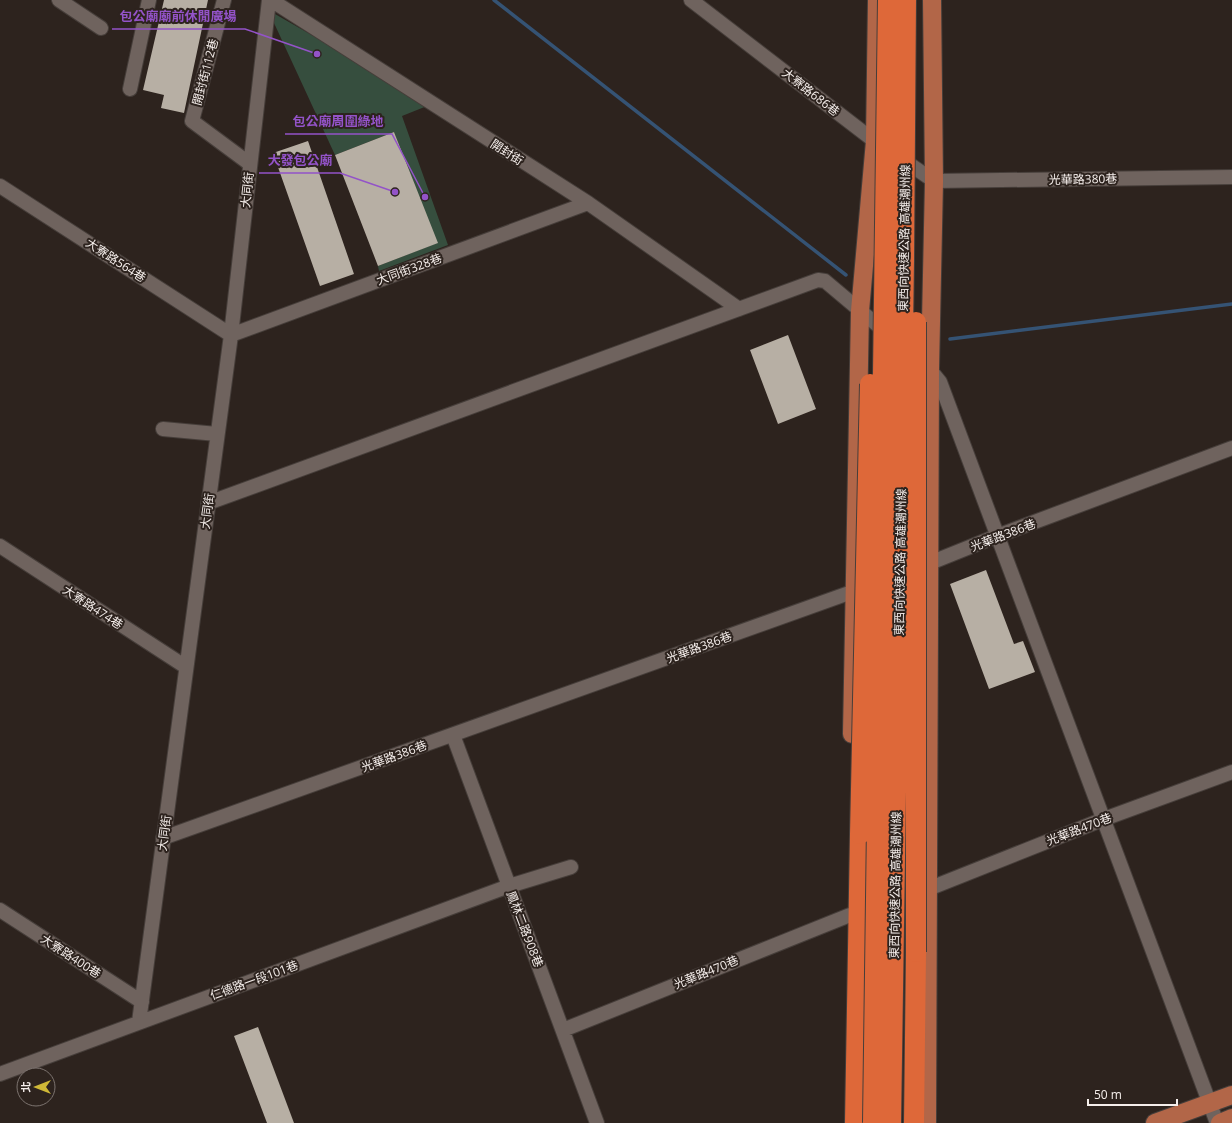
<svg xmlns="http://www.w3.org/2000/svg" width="1232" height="1123" font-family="'Open Sans','Noto Sans TC',sans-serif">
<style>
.green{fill:#364e3e}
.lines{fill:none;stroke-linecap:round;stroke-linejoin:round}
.stream{stroke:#355374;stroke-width:3.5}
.building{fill:#b7afa4}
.minor-casing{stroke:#463e3a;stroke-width:16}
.major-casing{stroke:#463e3a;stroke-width:20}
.highway-casing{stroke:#463e3a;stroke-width:22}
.minor{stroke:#6f635e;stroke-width:14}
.major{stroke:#b26648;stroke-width:18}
.highway{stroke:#de6839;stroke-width:20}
.highway-bridge-casing{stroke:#463e3a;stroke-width:22;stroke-linecap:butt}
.highway-bridge{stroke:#de6839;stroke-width:20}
.labels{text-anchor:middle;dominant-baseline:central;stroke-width:4;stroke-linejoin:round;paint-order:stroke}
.street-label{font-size:12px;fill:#f5eeeb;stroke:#2d231e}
.leader{fill:none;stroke:#9353c8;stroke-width:1.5}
.callout-dot{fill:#9353c8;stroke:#2d231e;stroke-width:1.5}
.callout-label{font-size:13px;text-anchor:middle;font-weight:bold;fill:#9353c8;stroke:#2d231e;stroke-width:4;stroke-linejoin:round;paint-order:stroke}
</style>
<rect width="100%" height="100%" fill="#2d231e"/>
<!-- green -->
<path class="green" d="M268 10 432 104 402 116 448 245 379 271 378 266 437 243 394 132 335 155Z"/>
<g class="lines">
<!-- stream -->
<path class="stream" d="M494 0 846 275
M950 339 1232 304"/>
</g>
<!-- building -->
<path class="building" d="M164 0H208L184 113 161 108 164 95 143 90Z
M394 132 438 243 378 266 335 155Z
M308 141 354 274 320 286 273 153Z
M788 335 816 409 778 424 750 350Z
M986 570 1014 644 1023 641 1035 672 989 689 950 584Z
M258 1027 294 1123H267L234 1036Z"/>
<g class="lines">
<!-- minor casing -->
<g class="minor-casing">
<path id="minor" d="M59 0 101 28
M224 0 192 121 250 164
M271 0 588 203 739 309
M691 0 881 146
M130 89 149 0
M899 157 934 181 1232 177
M0 186 231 335 588 203
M927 366 940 382 1217 1123
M163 429 217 434
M208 503 818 280 825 281 888 334
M0 546 186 667
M920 567 997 536 1232 448
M453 735 597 1123
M163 838 863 588
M928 889 1104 819 1232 772
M0 910 142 1002
M139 1022 231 335 269 0
M563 1030 850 915
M0 1074 509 886 571 867"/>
</g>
<!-- major casing -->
<g class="major-casing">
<path id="major" d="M852 734 860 311 875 141 877 0
M927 1123 930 369 934 181 932 0
M1155 1123 1232 1095
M1220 1123 1232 1118"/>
</g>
<!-- highway casing -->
<g class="highway-casing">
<path id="highway" d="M855 1123 860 834
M914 1123 916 952"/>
</g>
<!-- minor -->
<use href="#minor" class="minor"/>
<!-- major -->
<use href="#major" class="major"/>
<!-- highway -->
<use href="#highway" class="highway"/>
<!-- highway-bridge casing -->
<g class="highway-bridge-casing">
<path id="highway-bridge" d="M860 834 870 384
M916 952V322
M873 1123 888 0
M891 1123 904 261 906 0"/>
</g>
<!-- highway-bridge -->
<use href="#highway-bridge" class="highway-bridge"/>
</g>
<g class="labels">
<!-- street labels -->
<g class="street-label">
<text transform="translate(205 72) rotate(-75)">開封街112巷</text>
<text transform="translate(811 92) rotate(38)">大寮路686巷</text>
<text transform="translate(507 152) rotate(33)">開封街</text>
<text transform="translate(1083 179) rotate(-1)">光華路380巷</text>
<text transform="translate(247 190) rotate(-84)">大同街</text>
<text transform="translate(904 238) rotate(-89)">東西向快速公路 高雄潮州線</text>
<text transform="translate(116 260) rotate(33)">大寮路564巷</text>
<text transform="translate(409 269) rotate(-20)">大同街328巷</text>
<text transform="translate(207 511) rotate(-82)">大同街</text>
<text transform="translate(1003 535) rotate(-21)">光華路386巷</text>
<text transform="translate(900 562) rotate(-89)">東西向快速公路 高雄潮州線</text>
<text transform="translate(93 607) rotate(33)">大寮路474巷</text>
<text transform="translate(699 647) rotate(-20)">光華路386巷</text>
<text transform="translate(394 756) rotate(-20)">光華路386巷</text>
<text transform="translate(1079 829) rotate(-21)">光華路470巷</text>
<text transform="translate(164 833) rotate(-82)">大同街</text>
<text transform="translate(895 885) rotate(-89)">東西向快速公路 高雄潮州線</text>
<text transform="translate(525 929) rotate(69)">鳳林二路908巷</text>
<text transform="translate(71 956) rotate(33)">大寮路400巷</text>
<text transform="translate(706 972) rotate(-22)">光華路470巷</text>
<text transform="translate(254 980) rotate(-20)">仁德路一段101巷</text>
</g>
</g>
<!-- callouts -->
<path class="leader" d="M317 54L245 29H112M425 197L392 134H285M395 192L340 173H259"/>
<g class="callout-dot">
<circle cx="317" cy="54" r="4"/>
<circle cx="425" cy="197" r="4"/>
<circle cx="395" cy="192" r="4"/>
</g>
<g class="callout-label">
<text x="178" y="21">包公廟廟前休閒廣場</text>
<text x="338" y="126">包公廟周圍綠地</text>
<text x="300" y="165">大發包公廟</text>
</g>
<!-- north arrow -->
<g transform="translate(36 1087) rotate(270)"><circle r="19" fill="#2d231e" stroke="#7d7470"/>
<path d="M0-3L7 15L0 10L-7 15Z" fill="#cfb837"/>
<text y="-6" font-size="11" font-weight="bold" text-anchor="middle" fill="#f5eeeb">北</text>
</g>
<!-- scale -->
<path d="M1088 1099v6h89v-6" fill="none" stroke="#f5eeeb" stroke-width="2"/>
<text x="1094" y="1099" font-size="12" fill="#f5eeeb" stroke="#2d231e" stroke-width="3" paint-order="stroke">50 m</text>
</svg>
